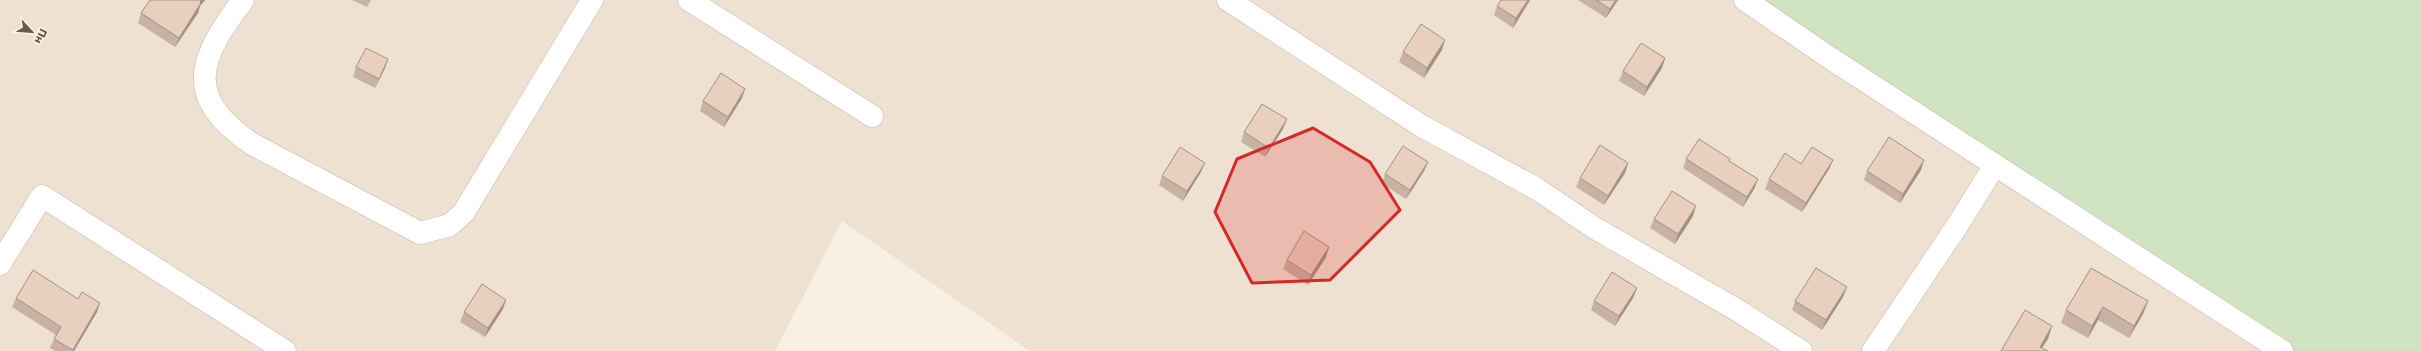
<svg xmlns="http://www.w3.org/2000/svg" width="2421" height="351" font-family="Rubik,sans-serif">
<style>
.residential{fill:#eee1d1}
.green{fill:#d0e3c3}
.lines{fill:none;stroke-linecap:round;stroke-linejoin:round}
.street-casing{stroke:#c7b7ab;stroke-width:23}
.street{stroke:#fff;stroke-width:22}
.wall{fill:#c8b2a3}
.shaded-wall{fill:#a39184}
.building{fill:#e9cfbd;stroke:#a39184}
.marked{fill:#d62828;fill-opacity:0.2;stroke:#d62828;stroke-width:3;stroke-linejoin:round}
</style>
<rect width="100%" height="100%" fill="#f8f0e2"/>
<!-- residential -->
<path class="residential" d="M0 0H1745L2282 351H1030L842 221 775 351H0Z"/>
<!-- green -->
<path class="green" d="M1745 0H2421V351H2282Z"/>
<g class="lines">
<!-- street casing -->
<g class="street-casing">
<path id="street" d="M243 0C199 59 182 96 252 144L420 233 450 225 464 212 592 0
M689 0 872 116
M1228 0 1420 125 1537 189 1593 227 1737 310 1801 351
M1745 0 1830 58 2282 351
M0 264 42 196 285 351
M1873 351 1957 226 1995 165"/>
</g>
<!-- street -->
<use href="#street" class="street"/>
</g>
<!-- wall -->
<path class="wall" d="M150 0H205L200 6 198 13 175 47 138 23 141 13Z
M352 0H371L367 7Z
M1530 0 1513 28 1494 15 1497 6Z
M1578 0H1618L1606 18Z
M1442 50 1424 78 1399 62 1403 52Z
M1665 58 1662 68 1644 96 1619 81 1623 71Z
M356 67 385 68 375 88 353 77Z
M742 98 724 127 700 111 703 101Z
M1283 129 1265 157 1241 142 1244 132Z
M1686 159 1729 161 1758 179 1754 189 1743 207 1683 168Z
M1833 160 1829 169 1802 212 1765 189 1769 179 1801 164Z
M1428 162 1424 171 1406 199 1382 184 1385 174Z
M1628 163 1625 173 1604 205 1576 187 1580 178Z
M1921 170 1900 203 1864 180 1867 171Z
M1201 172 1183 201 1159 185 1162 176Z
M1693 216 1675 244 1650 228 1654 219Z
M1329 247 1326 257 1308 285 1283 269 1287 260Z
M1637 288 1633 298 1615 326 1591 310 1594 301Z
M1843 297 1822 330 1792 310 1795 301Z
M16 298 97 312 74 351H55L50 348 54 339 56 335 12 307Z
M2148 301 2143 314 2129 338 2098 320 2088 338 2061 323 2066 310Z
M503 309 485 337 460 322 464 312Z"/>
<!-- shaded-wall -->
<path class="shaded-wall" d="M201 0H205L200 6 198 13 175 47 179 38Z
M1528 0H1530L1513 28 1516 18Z
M1616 0H1618L1606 18 1610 9Z
M1445 40 1442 50 1424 78 1427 68Z
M1665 58 1662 68 1644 96 1647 87Z
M388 59 385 68 375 88 379 79Z
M745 89 742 98 724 127 728 117Z
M1287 119 1283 129 1265 157 1269 148Z
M1833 160 1829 169 1802 212 1806 203Z
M1924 160 1921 170 1900 203 1903 194Z
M1428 162 1424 171 1406 199 1410 190Z
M1205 163 1201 172 1183 201 1187 191Z
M1628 163 1625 173 1604 205 1608 196Z
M1758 179 1754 189 1743 207 1747 197Z
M1696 206 1693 216 1675 244 1678 234Z
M1329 247 1326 257 1308 285 1311 275Z
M1847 287 1843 297 1822 330 1826 320Z
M1637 288 1633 298 1615 326 1619 316Z
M506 300 503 309 485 337 488 328Z
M2148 301 2143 314 2129 338 2134 326Z
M100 303 97 312 74 351H72Z
M2103 307 2098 320 2088 338 2092 326Z
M2052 326 2048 339 2040 351V347Z"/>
<!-- building -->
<path class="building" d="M150 0H201L200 2 201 3 179 38 141 13Z
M1501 0H1528L1516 18 1497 6Z
M1596 0H1616L1610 9Z
M1421 24 1445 40 1427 68 1403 52Z
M1641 43 1665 58 1647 87 1623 71Z
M366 48 388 59 379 79 356 67Z
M721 73 745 89 728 117 703 101Z
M1262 104 1287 119 1269 148 1244 132Z
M1889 137 1924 160 1903 194 1867 171Z
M1699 139 1730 159 1729 161 1758 179 1747 197 1686 159Z
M1600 145 1628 163 1608 196 1580 178Z
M1403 146 1428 162 1410 190 1385 174Z
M1180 147 1205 163 1187 191 1162 176Z
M1812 147 1833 160 1806 203 1769 179 1785 153 1801 164Z
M1672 191 1696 206 1678 234 1654 219Z
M1304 231 1329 247 1311 275 1287 260Z
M1816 268 1847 287 1826 320 1795 301Z
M2091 268 2148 301 2134 326 2103 307 2092 326 2066 310Z
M33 270 78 299 82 292 100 303 73 350 54 339 61 327 16 298Z
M1612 272 1637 288 1619 316 1594 301Z
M482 284 506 300 488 328 464 312Z
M2025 310 2052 326 2040 347 2048 351H2001Z"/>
<!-- marked area -->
<path class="marked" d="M1313 128 1370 162 1400 210 1330 280 1252 283 1215 212 1237 159Z"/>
<!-- north arrow -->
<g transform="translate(32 32) rotate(116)" stroke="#fcf4e7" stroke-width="3" paint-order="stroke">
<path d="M0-3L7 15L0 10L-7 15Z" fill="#6c584c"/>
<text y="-6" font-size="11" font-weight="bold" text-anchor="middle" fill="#6c584c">Пн</text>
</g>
</svg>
